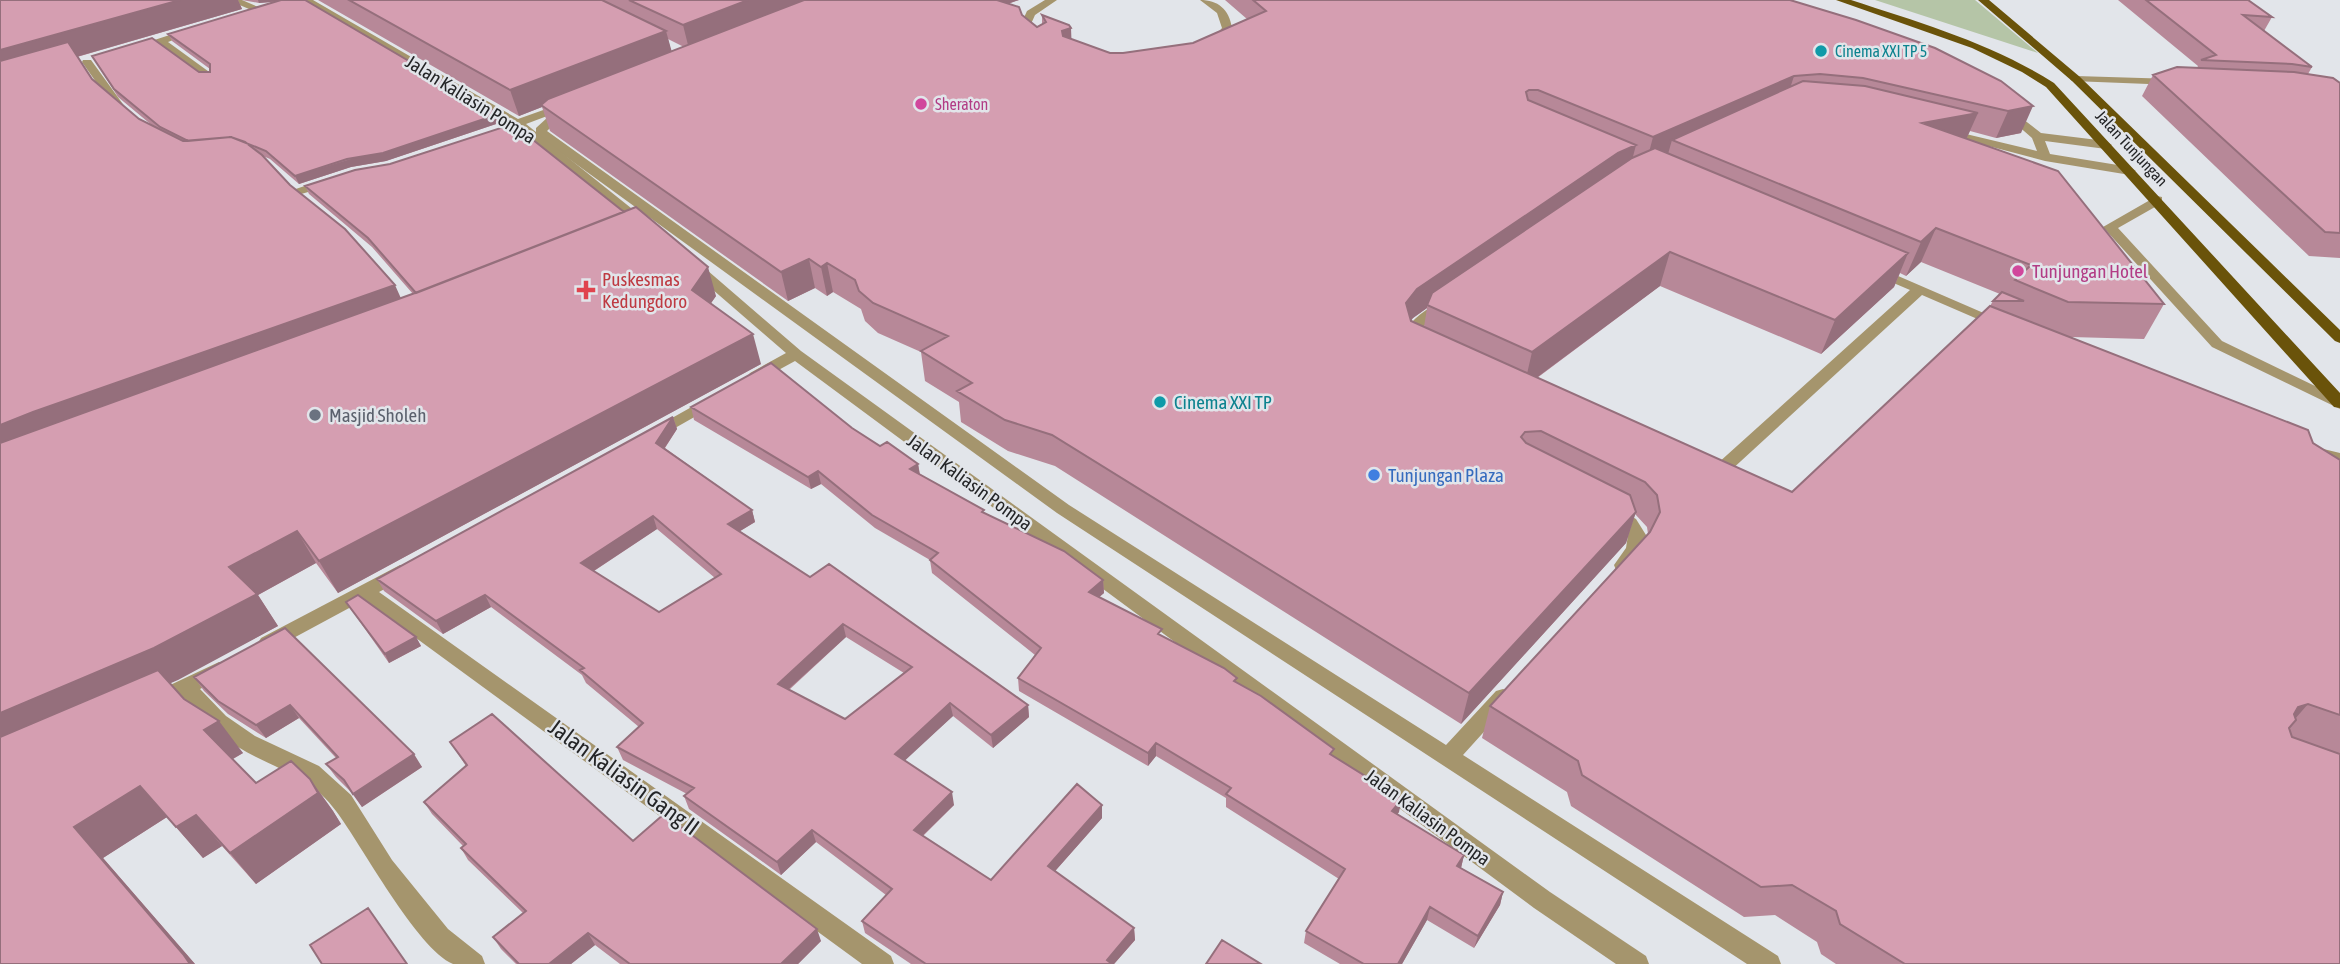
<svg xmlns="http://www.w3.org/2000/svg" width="2340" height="964" font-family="'Asap Condensed',sans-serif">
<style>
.green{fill:#b5c5a7}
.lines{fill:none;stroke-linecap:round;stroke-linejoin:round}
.lane{fill:#a5956d;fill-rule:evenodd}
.street{fill:#a5956d;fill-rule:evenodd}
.primary{fill:#6a530a;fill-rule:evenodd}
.wall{fill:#b78898;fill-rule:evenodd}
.shaded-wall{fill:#956f7c}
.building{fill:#d59eb1;stroke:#956f7c;stroke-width:2;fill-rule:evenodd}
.culture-dot{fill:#0f9aa8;stroke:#e2e5ea;stroke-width:2.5}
.hotel-dot{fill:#d1479c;stroke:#e2e5ea;stroke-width:2.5}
.health-dot{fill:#e0444e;stroke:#e2e5ea;stroke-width:2.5}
.worship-dot{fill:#6b7280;stroke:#e2e5ea;stroke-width:2.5}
.shop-dot{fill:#3f7fe0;stroke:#e2e5ea;stroke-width:2.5}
.labels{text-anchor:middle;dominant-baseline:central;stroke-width:5;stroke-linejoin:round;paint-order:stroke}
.far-culture-label{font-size:16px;fill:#0d838f;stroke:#e2e5ea;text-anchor:start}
.far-hotel-label{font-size:16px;fill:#b23c85;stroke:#e2e5ea;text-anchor:start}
.far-street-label{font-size:16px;fill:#242527;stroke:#e2e5ea}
.street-label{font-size:19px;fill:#242527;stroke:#e2e5ea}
.hotel-label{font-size:19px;fill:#b23c85;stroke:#e2e5ea;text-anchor:start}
.health-label{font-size:19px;fill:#be3a42;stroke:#e2e5ea;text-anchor:start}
.culture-label{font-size:19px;fill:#0d838f;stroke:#e2e5ea;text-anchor:start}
.worship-label{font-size:19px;fill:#5b616d;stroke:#e2e5ea;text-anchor:start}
.shop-label{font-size:19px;fill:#366cbe;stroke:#e2e5ea;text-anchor:start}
.near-street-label{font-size:23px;fill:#242527;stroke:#e2e5ea}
</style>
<rect width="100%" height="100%" fill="#e2e5ea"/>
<!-- green -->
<path class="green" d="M1875 0H1975L2038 53Z"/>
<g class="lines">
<!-- lane -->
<path class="lane" d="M1045 0H1057L1035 15 1031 24 1038 39 1029 41 1021 24 1027 11Z
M1200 0C1218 0 1229 9 1232 28L1218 46 1209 44 1222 28 1217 13Z
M2006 106 2041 133 2106 141 2112 145 2106 149 2045 141 2050 154 2130 167 2136 171 2130 175 2045 161 1939 133 1945 129 2037 151 2032 138 2000 110Z
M568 109 572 111V115L556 122 547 131 1069 505 1446 745 1496 691 1503 689 1510 691 1513 697 1510 703 1463 755 1778 956 1781 964H1747L1057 513 536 135V128L548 117Z
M2157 196 2162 197V203L2118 228 2222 341 2340 398V409L2212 347 2103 227Z
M1875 266 2009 324 2001 329 1996 327 1922 295 1729 472 1707 479 1701 477 1698 473 1701 469 1717 464 1910 290 1870 273V267Z
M1444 302 1449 303 1451 306 1449 309 1424 326 1418 334 1421 345 1418 348H1408L1402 334C1412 320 1427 306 1444 302Z
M2311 446 2340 453V463L2305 455 2302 451Z
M1613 506 1636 519 1646 535C1646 551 1634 575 1616 570L1614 565 1626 548 1628 535 1623 528 1604 512Z"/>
<!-- street -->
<path class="street" d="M228 0H242L265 10 256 12Z
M301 0H313L518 119 563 103H571V107L526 124 651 224 644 228 639 227 516 128 504 130 502 127 508 123Z
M188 29 197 31 168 42 212 74V78H204L158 45 135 51 130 48Z
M83 60H91L125 107 123 109H115L82 62Z
M2076 76 2174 79 2180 82 2174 85 2072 81 2070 79Z
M328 178 333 179V185L294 196 287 192Z
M695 263 700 264 801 351 1550 892 1646 956 1649 964H1616L1534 908 795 361 762 379H750L748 376 750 373 786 353 690 270 688 267Z
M713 395 719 397 721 400 719 403 661 436H649L647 432Z
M400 565 407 567 409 572 407 577 379 592 891 956 894 964H862L364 600 275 648 268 650 261 648 258 643 261 638Z
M219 662 226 664 229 670 226 676 200 689 226 716 255 736 319 766 351 795 392 860 448 929 482 956 485 964C477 964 461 964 453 964 417 949 361 844 336 811 311 776 272 768 238 747 216 734 200 716 182 697L156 709 149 707 146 701 149 695Z"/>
<!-- primary -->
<path class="primary" d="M1836 0H1851C1921 23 1991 43 2054 83L2340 393V408L2334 407 2046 87 2022 72 1972 48Z
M1978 0H1989L2080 77 2340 330V343L2335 341 2072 81Z"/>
</g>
<!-- wall -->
<path class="wall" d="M0 0H238L242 9 77 57 92 79 139 119 154 127 118 97 92 56 199 72H210V69L172 41 168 34 276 2 259 3 242 0H305L499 114 502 122 386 161 351 167 299 184 270 159 263 156 290 185 401 298 413 294 372 247 309 194 305 186 716 296 711 303 761 364 338 593 316 563 258 595 278 626 170 683 184 699 243 753 233 759 256 783 310 779 333 811 341 824 256 884 222 846 203 858 167 817 103 858 195 964H0Z
M318 0H1019L1008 4 1037 27 1042 24V15L1071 28V39L1110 53H1123L1193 43 1247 19 1225 0H1790L2001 81 2021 133 1996 138 1970 131 1966 139 2164 304 2144 339 2071 337 2313 443 2340 460V964H1836L1821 954 1817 942 1775 915 1744 917 1571 806 1567 792 1482 738 1490 706 1648 534 1647 527 1635 514 1626 543 1461 724 1055 466 1008 451 961 422 959 402 925 381 921 352 878 333 865 321 861 309 833 292 827 296 815 288 788 301 550 131 542 107 519 116ZM668 39 684 47 671 51ZM1921 262 2000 294 1993 301 1990 306 1792 492 1537 378 1660 286 1821 354 1894 287 1900 273 1906 276ZM1427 308 1424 327 1411 320 1413 318Z
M2118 0H2248L2272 17 2264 31 2312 67 2308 74 2340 83V258L2309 256 2142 96 2153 75 2197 68 2198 66Z
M691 407 852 428 880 446 918 464 920 474 985 513 1103 580 1104 593 1099 597 1236 682 1333 757 1399 812 1397 814 1464 855 1461 868 1503 892 1500 905 1474 948 1427 920 1402 964H1340L1304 943 1306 931 1339 879 1226 807V798L1156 756 1148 766 1019 691 1018 678 1035 655 932 573 930 560 875 528 821 484 811 489 694 420Z
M673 417 677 429 665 448 752 510 755 522 740 531 810 577 1028 705 1029 717 993 748 953 716 904 760 954 805 923 836 991 880 1102 805V818L1055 871 1134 928 1135 940 1114 964H911L865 933 862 921 886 895 816 842 781 875 689 809 684 796 687 794 623 760 617 747 639 727 586 683 582 675 491 607 443 634 384 591 377 579ZM657 529 715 578 659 612 594 571ZM846 637 904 673 845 719 789 690Z
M346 602 416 637 421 646 389 663Z
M285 628 422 767 362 807 351 792 336 777 326 764 336 758 299 718 266 738 228 714 204 691 194 677Z
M450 742 633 841 821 941 798 964H620L595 945 571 964H516L501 949 493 937 523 913 468 860 461 848 463 846 432 814 424 802 466 766Z"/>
<!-- shaded-wall -->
<path class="shaded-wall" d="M180 0H238L242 9 0 79V50Z
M258 0H290L259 3Z
M748 0H814L689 49 683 25Z
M974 0H1019L975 15Z
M1071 28 1072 53 1064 56 1062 31Z
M666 31 673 56 541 105 542 107 519 116 510 90Z
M1794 76 1786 101 1672 140 1668 154 1646 164 1653 137Z
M2033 106 2021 133 1996 138 2008 111Z
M1978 113 1964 144 1922 123Z
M499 114 502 122 386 161 351 167 299 184 295 176Z
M1636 145 1629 172 1427 305V308L1413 318 1402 332 1406 303 1417 289 1618 153Z
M1936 228 1921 262 1906 276 1921 242Z
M1670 252 1660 286 1524 387 1532 352Z
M1908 253 1894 287 1821 354 1835 320Z
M809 259 815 288 788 301 781 272Z
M827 263 833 292 827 296 821 267Z
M708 267 716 296 700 319 692 290Z
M395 285 408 314 0 465V425L33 412Z
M753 334 761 364 338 593 319 561Z
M673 417 677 429 660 455 656 443Z
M918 464 920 477 910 469Z
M818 471 821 484 811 489 808 477Z
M752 510 755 522 732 536 728 524Z
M1636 512 1626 543 1461 724 1469 693Z
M653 516 657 529 586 576 581 563Z
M297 531 316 563 258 595 278 626 178 680 0 757V713L229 567Z
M1103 580 1104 593 1090 605 1089 592Z
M485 595 491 607 443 634 436 621Z
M843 624 846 637 781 696 778 684Z
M416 637 421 646 389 663 385 654Z
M950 703 953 716 898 767 895 754Z
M2308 704 2280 736 2298 707Z
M290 705 299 718 266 738 256 725Z
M1028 705 1029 717 993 748 991 735Z
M219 721 243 753 229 761 204 730Z
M1156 743V756L1148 766V753Z
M414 754 422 767 362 807 353 794Z
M310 779 333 811 341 824 256 884 230 853Z
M140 786 167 817 103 858 195 964H190L74 827Z
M952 792 954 805 916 842 914 830Z
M1402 799 1399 812 1390 824 1392 811Z
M1102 805V818L1049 878 1048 866Z
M196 815 222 846 203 858 176 827Z
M812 830 816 842 781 875 777 862Z
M1464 855 1461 868 1457 866Z
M1503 892 1500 905 1474 948 1478 936Z
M1430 907 1427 920 1402 964H1398Z
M1134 928 1135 940 1114 964H1107V960Z
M817 929 821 941 798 964H781Z
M588 933 595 945 571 964H549Z"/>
<!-- building -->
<path class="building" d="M0 0H180L0 50Z
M281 0H305L499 114 383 153 347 159 295 176 266 151 231 137 188 141 160 127 114 89 92 56 152 38 199 72H210V64L168 34Z
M349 0H602L666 31 510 90Z
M629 0H748L683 25Z
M804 0H997L1019 7 1022 15 1037 27 1046 22 1042 15 1069 25 1071 28 1062 31 1063 36 1110 53H1123L1193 43 1266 11 1253 0H1790L1856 20 1935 48 2001 81 2033 106 2008 111 1863 78 1820 74 1794 76 1653 137 1538 90H1529L1526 92 1528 100 1636 145 1618 153 1417 289 1406 303 1411 321 1792 492 1990 306 2308 430 2313 443 2340 460V715L2308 704 2298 707 2294 714 2296 720 2289 728 2292 737 2340 754V964H1905L1840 924 1836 911 1792 885 1761 887 1582 775 1578 761 1490 706 1650 532 1660 512 1657 495 1645 482 1541 431 1525 432 1521 437 1526 443 1630 495 1636 512 1469 693 1052 435 1005 420 957 391 972 383 921 351 948 336 873 303 859 291 855 280 827 263 821 267 809 259 781 272 541 105 548 99Z
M2146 0H2248L2272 17 2243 15 2312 67 2292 64 2201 60 2216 55Z
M68 42 92 79 139 119 183 141 231 137 245 142 262 155 290 185 345 229 395 285 33 412 0 425V61Z
M2177 67 2294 72 2333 78 2340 83V233L2325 232 2153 75Z
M1803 81 1865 86 1978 113 1922 123 2058 171 2164 304 2068 302 2015 280 2031 265 1936 228 1921 242 1672 140Z
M513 124 624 212 416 293 368 238 305 186 355 170 390 164Z
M1655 148 1908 253 1835 320 1670 252 1532 352 1427 305 1432 293 1632 158Z
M636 207 708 267 692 290 753 334 319 561 297 531 229 567 257 594 154 648 0 713V443L415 293Z
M2002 292 2024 301H1993Z
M771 363 852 428 880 446 887 442 918 464 910 469 984 510 982 512 1064 551 1103 580 1089 592 1162 629 1158 634 1224 668 1237 678 1234 681 1261 696 1334 749 1330 754 1402 799 1392 811 1464 855 1457 866 1503 892 1478 936 1430 907 1398 964H1364L1306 931 1345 869 1226 794 1231 788 1156 743 1148 753 1018 678 1041 648 930 560 938 553 872 515 818 471 808 477 691 407Z
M673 417 656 443 752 510 728 524 810 577 829 564 1028 705 991 735 950 703 895 754 952 792 914 830 991 880 1077 784 1102 805 1048 866 1134 928 1107 960 1112 964H926L862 921 892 889 812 830 777 862 684 796 694 788 617 747 643 723 580 670 584 668 485 595 436 621 377 579ZM653 516 721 574 659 612 581 563ZM843 624 912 667 845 719 778 684Z
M358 595 416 637 385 654 346 602Z
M285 628 414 754 353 794 344 780 326 764 338 757 290 705 256 725 218 701 194 677Z
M158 670 184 699 219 721 204 730 256 783 291 761 310 779 318 793 230 853 196 815 176 827 140 786 74 827 183 954 190 964H0V737Z
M492 714 633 841 664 814 817 929 781 964H630L588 933 549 964H519L493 937 526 911 461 848 466 844 424 802 467 765 450 742Z
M368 908 407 964H322L310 945Z
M1222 940 1261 964H1206Z"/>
<!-- markers -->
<g class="culture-dot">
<circle cx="1821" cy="51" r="7"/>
<circle cx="1160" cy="402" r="7"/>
</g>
<g class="hotel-dot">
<circle cx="921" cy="104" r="7"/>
<circle cx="2018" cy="271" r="7"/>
</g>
<path class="health-dot" d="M582.5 279.5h7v7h7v7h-7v7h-7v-7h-7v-7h7z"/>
<circle class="worship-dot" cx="315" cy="415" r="7"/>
<circle class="shop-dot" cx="1374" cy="475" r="7"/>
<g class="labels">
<!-- far-culture labels -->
<g class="far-culture-label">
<text x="1835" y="51">Cinema XXI TP 5</text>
</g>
<!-- far-hotel labels -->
<g class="far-hotel-label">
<text x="935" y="104">Sheraton</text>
</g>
<!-- far-street labels -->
<g class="far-street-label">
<text transform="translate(2132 148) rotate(47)">Jalan Tunjungan</text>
</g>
<!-- street labels -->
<g class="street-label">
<text transform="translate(471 99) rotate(32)">Jalan Kaliasin Pompa</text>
<text transform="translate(970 482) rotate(36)">Jalan Kaliasin Pompa</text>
<text transform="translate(1428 817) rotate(36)">Jalan Kaliasin Pompa</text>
</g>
<!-- hotel labels -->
<g class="hotel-label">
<text x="2032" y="271">Tunjungan Hotel</text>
</g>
<!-- health labels -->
<g class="health-label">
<text x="602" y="279">Puskesmas<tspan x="602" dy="22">Kedungdoro</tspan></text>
</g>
<!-- culture labels -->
<g class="culture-label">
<text x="1174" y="402">Cinema XXI TP</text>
</g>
<!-- worship labels -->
<g class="worship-label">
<text x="329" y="415">Masjid Sholeh</text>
</g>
<!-- shop labels -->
<g class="shop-label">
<text x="1388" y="475">Tunjungan Plaza</text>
</g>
<!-- near-street labels -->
<g class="near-street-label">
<text transform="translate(624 777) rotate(36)">Jalan Kaliasin Gang II</text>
</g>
</g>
</svg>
